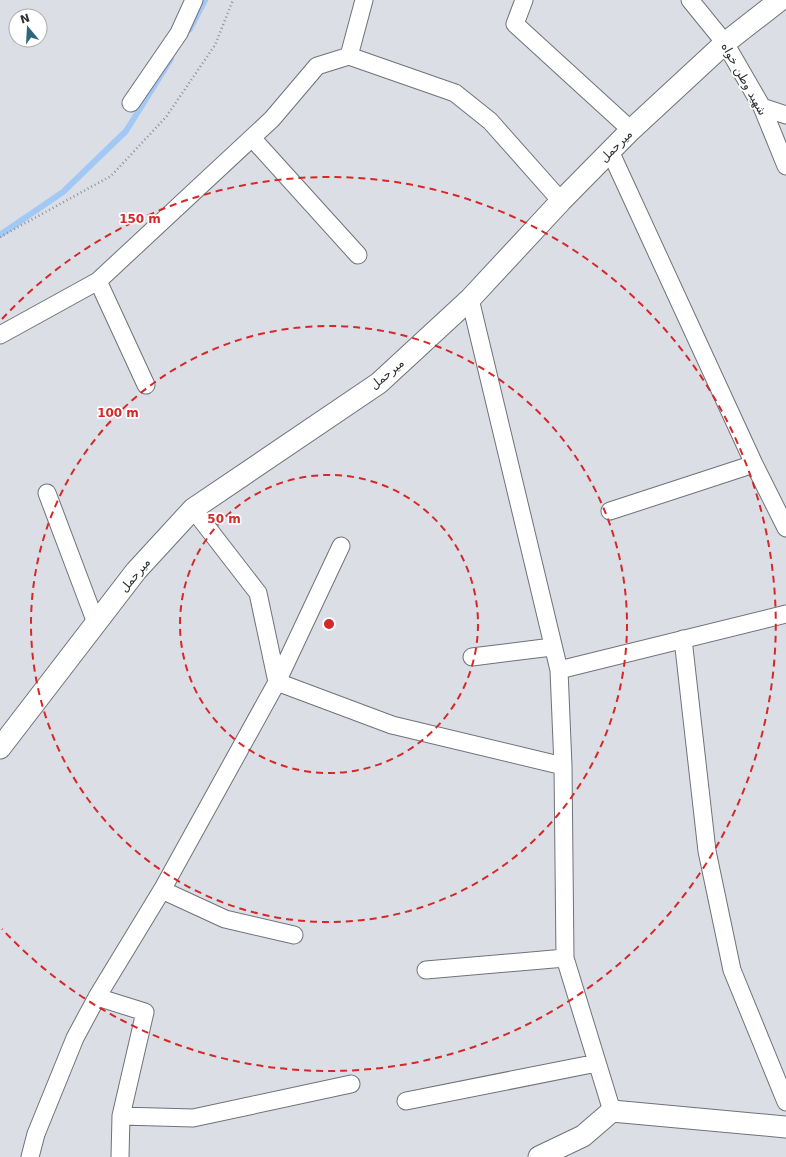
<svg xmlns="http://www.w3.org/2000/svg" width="786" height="1157" font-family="'DejaVu Sans',Vazirmatn,sans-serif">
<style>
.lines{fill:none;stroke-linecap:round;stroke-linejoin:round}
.stream{stroke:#a2c9f6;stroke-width:6}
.minor-casing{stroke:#707279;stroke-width:19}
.tertiary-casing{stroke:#707279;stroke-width:23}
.path{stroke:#8d8f94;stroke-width:2.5;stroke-dasharray:1 3;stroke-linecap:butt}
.minor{stroke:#fff;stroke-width:17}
.tertiary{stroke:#fff;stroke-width:21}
.ring{fill:none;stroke:#d62828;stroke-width:2;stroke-dasharray:7 5}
.labels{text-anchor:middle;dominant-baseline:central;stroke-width:3.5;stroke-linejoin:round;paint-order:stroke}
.street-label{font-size:12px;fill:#2e2f32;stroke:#fff}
.centre{fill:#d62828;stroke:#fff;stroke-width:2}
.ring-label{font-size:12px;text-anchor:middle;font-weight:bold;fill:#d62828;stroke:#fff;stroke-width:3.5;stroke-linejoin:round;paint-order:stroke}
</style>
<rect width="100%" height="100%" fill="#dbdee5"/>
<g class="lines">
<!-- stream -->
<path class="stream" d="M190 29 205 0
M0 235 63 192 126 131 171 59"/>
<!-- minor casing -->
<g class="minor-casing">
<path id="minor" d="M364 0 349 56 455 93 490 121 561 201
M524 0 515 24 631 130
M690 0 725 43 762 107 786 166
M131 103 179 33 194 0
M762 107 786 115
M252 138 358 255
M610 151 754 464 786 528
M98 281 146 385
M470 299 559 670 563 766 565 958 612 1111
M0 335 98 281 272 119 317 66 349 56
M47 493 96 623
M610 511 754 464
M341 546 277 682 392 725 563 766
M683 639 707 851 732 970 786 1102
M472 657 552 647
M559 670 786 614
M162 890 225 919 294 935
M426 970 565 958
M97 997 145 1012 121 1116 120 1157
M406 1101 597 1063
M121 1116 193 1118 351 1084
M30 1157 36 1134 75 1038 97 997 162 890 277 682 258 593 193 509"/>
</g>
<!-- tertiary casing -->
<g class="tertiary-casing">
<path id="tertiary" d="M0 748 136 571 193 509 379 383 470 299 561 201 631 130 725 43 780 0
M539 1157 583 1136 612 1111 786 1127"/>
</g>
<!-- path -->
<path class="path" d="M0 237 111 176 166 117 215 45 233 0"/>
<!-- minor -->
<use href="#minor" class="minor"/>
<!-- tertiary -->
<use href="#tertiary" class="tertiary"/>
</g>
<!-- distance rings -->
<g class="ring">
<circle cx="329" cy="624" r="149"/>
<circle cx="329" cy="624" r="298"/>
<path d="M2 319A447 447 0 1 1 2 929"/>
</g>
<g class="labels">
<!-- street labels -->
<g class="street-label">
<text transform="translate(744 79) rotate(61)">شهید وطن خواه</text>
<text transform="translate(616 146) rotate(-45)">میرحمل</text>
<text transform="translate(387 374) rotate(-40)">میرحمل</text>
<text transform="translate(135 575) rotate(-50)">میرحمل</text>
</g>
</g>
<circle cx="329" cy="624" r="6" class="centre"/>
<g class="ring-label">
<text x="140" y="223">150 m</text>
<text x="118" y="417">100 m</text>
<text x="224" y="523">50 m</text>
</g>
<!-- north arrow -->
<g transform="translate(28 28) rotate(342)"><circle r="19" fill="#ffffff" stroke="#abacad"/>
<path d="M0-3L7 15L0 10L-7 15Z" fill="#2c657e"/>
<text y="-6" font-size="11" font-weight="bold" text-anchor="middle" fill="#2e2f32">N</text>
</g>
</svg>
